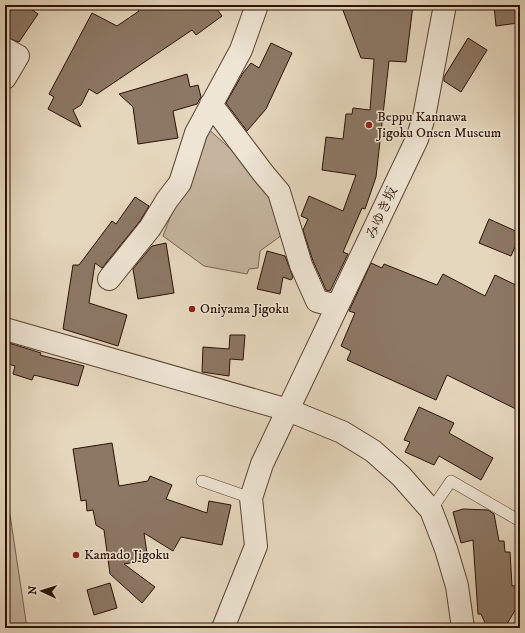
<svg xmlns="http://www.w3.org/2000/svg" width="525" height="633" font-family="'IM FELL DW Pica','Noto Serif JP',serif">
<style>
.green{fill:#c5b59e;stroke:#786352}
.building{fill:#8c7865;stroke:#2b1105}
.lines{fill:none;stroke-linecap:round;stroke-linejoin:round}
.service-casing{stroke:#5a4233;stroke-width:12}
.minor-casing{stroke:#5a4233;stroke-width:24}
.tertiary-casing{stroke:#5a4233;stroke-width:24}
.service{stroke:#eee5d4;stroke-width:11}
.minor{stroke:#eee5d4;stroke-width:22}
.tertiary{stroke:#eee5d4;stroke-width:22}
.poi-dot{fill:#8f2418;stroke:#eee5d4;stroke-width:1.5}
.labels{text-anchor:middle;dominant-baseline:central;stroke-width:3;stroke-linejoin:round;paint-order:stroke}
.poi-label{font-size:14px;fill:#2b1105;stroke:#eee5d4;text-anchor:start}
.street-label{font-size:14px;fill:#2b1105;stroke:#eee5d4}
</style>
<rect width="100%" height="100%" fill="#e5d7bd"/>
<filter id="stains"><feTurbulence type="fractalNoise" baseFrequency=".005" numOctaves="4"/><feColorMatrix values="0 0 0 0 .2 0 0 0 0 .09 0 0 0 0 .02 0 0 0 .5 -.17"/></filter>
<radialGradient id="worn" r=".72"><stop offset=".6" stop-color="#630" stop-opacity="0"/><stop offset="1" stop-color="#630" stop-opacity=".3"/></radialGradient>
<!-- green -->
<path class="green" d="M205 126 246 163 275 206 282 235 260 251 258 268 249 269 247 274 204 266 163 236Z
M5 488H6L27 628H5Z"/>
<!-- building -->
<path class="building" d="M9 5H25L38 14 19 42 5 37V11Z
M135 5H214L222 16 196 35 192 30 97 94 89 89 81 105 73 110 81 127 48 109 54 97 49 94 92 13 117 26 139 11Z
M341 5H413L406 62 389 61 376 177 365 209 362 208 343 252 348 254 330 291 326 290 313 261 303 230 308 219 301 216 309 196 343 211 356 175 322 170 326 137 343 139 346 114H352L353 108 370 110 374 59 361 58Z
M494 5H516L518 23 496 26Z
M468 38 487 50 461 92 444 81V77Z
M271 43 292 53 266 109 247 131 226 103 243 73 251 63 259 68Z
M187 74 190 87 198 85 201 97 197 104 173 111 178 138 138 144 133 107 119 94Z
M135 197 149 206 140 221 102 268 95 263 89 303 127 315 118 346 63 329 73 265H79L112 221 116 224Z
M489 219 520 233V249L515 247 511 256 479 243Z
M166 243 174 293 138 299 133 269 152 246Z
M267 251 285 256 293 277 291 280 283 277 280 294 257 289Z
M371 263 382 268 384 264 437 285 443 274 485 296 495 275 520 287V411L447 375 436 400 347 360 351 351 341 346 355 313 349 311Z
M230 335H245L243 360 230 359 229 376 202 372 203 347 229 349Z
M9 343 41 353 40 355 84 366 78 386 34 375 32 380 13 374 15 366 5 363V354Z
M419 407 454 423 449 433 493 458 481 480 439 456 434 465 405 452 410 442 404 440Z
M112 443 119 486 148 481 150 476 172 485 166 499 207 513 209 501 231 505 222 545 181 537 173 551 144 533 148 560 124 564 155 587 142 603 110 574 104 530 96 525 93 510 87 511 86 500 81 501 73 449Z
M463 509 488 510 494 514 499 541H504L505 552H510L512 586 520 585V603H517V607L507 624 496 626 486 625 481 614H478L473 540 461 543 453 512Z
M110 583 117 608 94 615 87 590Z"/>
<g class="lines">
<!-- service casing -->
<g class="service-casing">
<path id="service" d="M202 481 251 498
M431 510 451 481 520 521"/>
</g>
<!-- minor casing -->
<g class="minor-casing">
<path id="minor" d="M5 49 18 56 5 78
M211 104 263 173 279 192 301 265 317 301 337 306
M109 279 150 228 167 200 180 183 196 133 241 50 257 5
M223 628 256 546 251 498 262 464 417 139 424 117 445 5"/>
</g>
<!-- tertiary casing -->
<g class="tertiary-casing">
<path id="tertiary" d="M5 329 288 410 342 432 373 451 401 476 431 510 446 549 457 586 463 628"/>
</g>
<!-- service -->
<use href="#service" class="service"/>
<!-- minor -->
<use href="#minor" class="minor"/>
<!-- tertiary -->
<use href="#tertiary" class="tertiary"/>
</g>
<!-- markers -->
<g class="poi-dot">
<circle cx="369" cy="125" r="4"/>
<circle cx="192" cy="309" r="4"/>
<circle cx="76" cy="555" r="4"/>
</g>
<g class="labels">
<!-- poi labels -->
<g class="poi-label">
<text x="377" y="117">Beppu Kannawa<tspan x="377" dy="16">Jigoku Onsen Museum</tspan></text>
<text x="200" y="309">Oniyama Jigoku</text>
<text x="84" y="555">Kamado Jigoku</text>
</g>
<!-- street labels -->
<g class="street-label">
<text transform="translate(382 213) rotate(-65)">みゆき坂</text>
</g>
</g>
<!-- margin -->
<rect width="525" height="633" fill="none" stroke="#e5d7bd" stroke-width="20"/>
<rect x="6" y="6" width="513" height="621" fill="none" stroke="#2b1105" stroke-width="2"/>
<rect x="10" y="10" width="505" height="613" fill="none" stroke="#2b1105"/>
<!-- north arrow -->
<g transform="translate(42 591) rotate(274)" stroke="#eee5d4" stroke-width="3" paint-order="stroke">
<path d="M0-3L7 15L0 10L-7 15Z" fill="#2b1105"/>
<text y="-6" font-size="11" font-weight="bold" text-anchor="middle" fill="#2b1105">N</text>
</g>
<rect width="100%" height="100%" filter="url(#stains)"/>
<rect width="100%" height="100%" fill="url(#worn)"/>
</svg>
